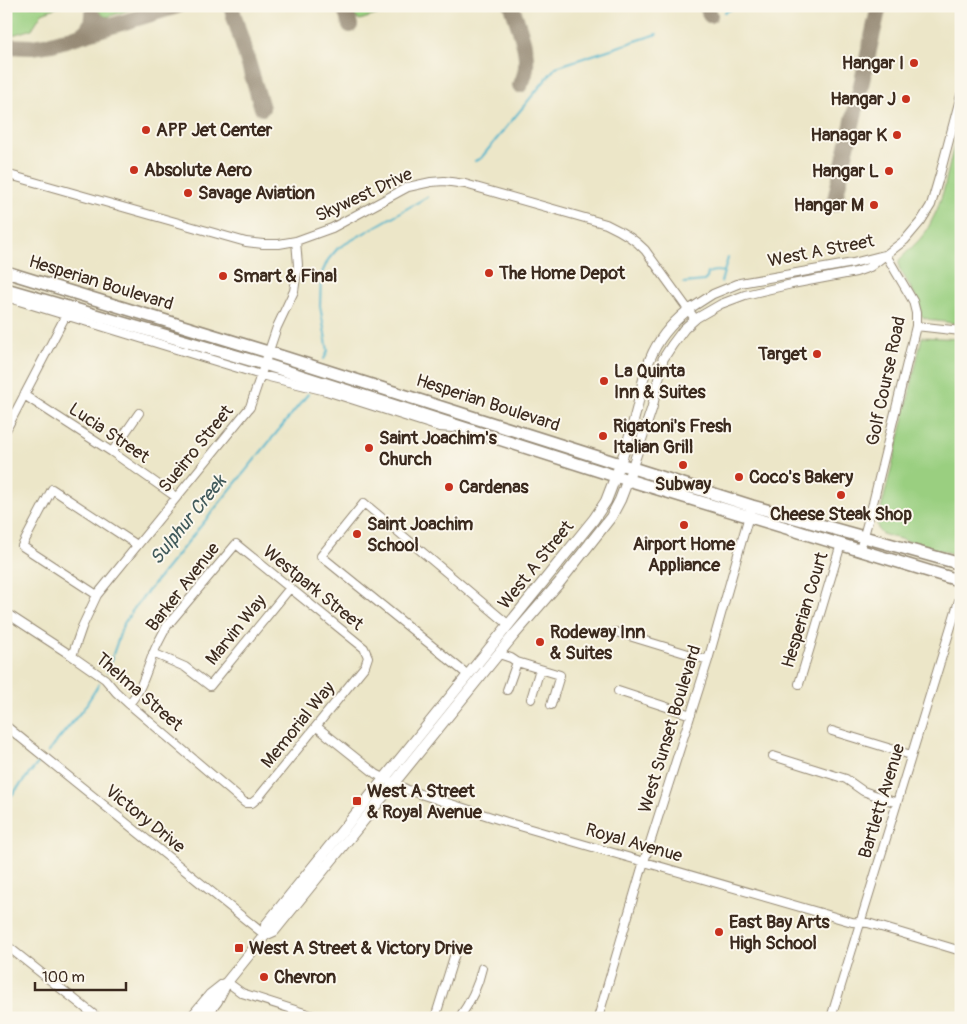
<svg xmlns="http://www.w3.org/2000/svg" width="967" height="1024" font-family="Pangolin,sans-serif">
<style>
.green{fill:#9acf80;stroke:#6a7c4f}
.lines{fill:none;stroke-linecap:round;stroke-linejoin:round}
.stream{stroke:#4db4cc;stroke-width:2}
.taxiway{stroke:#948873;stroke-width:16}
.minor-casing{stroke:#948873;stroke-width:10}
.tertiary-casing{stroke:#948873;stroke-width:11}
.secondary-casing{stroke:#948873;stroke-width:12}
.primary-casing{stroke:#948873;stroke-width:14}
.minor{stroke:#fff;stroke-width:8}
.tertiary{stroke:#fff;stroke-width:9}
.secondary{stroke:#fff;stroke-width:10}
.primary{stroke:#fff;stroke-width:11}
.poi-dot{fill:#c8321e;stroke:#fbf7ec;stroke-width:2}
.labels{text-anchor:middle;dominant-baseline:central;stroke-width:4;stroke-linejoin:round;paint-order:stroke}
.poi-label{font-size:18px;font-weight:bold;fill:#3b2a1e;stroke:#fbf7ec;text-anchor:start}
.street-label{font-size:18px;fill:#3b2a1e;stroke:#fbf7ec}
.water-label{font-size:19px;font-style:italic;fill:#415a5b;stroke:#fbf7ec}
</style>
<rect width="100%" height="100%" fill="#fbf7ec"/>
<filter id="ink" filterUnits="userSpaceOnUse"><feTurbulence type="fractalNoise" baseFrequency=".02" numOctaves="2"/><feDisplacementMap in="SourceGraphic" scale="10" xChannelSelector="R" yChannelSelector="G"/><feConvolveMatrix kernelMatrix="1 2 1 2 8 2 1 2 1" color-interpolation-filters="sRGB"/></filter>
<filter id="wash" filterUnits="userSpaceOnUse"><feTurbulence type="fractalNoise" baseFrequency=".0096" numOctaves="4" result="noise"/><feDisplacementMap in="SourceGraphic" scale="20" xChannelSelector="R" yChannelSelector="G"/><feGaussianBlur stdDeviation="1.12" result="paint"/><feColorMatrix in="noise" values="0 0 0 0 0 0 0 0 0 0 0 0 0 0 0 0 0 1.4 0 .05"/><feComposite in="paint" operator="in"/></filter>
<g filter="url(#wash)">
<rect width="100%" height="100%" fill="#ece6c8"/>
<!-- green -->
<path class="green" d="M8 6H61L42 13 32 29 6 37V13Z
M95 6H141L107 17 102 15Z
M350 6H404L360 20 355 17Z
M961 112V324L936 321 924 318 921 315 918 300 899 268V260L920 239 927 230 937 210 944 189Z
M922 337 961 339V556L882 534 879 531 877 525 902 426Z"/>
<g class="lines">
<!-- stream -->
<path class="stream" d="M725 12 738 6
M475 161 481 158 556 67 657 34
M721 282 728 258
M684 283 704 281 707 278 708 273C713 270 719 271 724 272
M324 359 328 351 320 306 321 275 328 260 338 248 427 197
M107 672 123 625 135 607 308 394
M48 752 84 708 99 684
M6 802 39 762"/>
<!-- taxiway -->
<path class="taxiway" d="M231 6 262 108
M344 6 350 25
M512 6C519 30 535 62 520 85
M707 6 710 15
M79 36C87 32 92 25 92 16 97 24 105 26 115 25
M6 46 32 47 52 44 177 6
M834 204 879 6"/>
</g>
</g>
<g filter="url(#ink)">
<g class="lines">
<!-- minor casing -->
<g class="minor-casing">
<path id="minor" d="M6 174 246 242 263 244H279L296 241 332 228 408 187 431 182 444 181 465 184 606 224C621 231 634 238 645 250L695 319 721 304 745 295 792 284 856 272 870 267 905 240 921 221 931 205 940 174 961 95
M6 297 261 375 326 391 439 427 453 428
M688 310 713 294 740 283 853 263 884 255
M916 326 961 331
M24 395 112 452 176 497
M6 430 66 315
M112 452 139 413
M860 550 873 503 916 326V313L913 301 886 255
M97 595 22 546 52 489 137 545
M6 613 72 656 105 679 116 692 129 704 245 803H252L258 798 365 666 368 657 364 648 236 544 167 626C162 635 157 644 153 654 146 672 142 689 129 704
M616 632 708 660
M153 653 185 667 210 686 290 588
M499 654 511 658 517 662 560 675 551 705
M72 656 82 627 97 595 250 407 277 327 294 291 298 265 296 241
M468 675 321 556 364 503 509 625
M799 684 841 544
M507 690 517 662
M618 691 691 715
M531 699 540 669
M6 726 265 935
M317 727 376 774 408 790 513 824 852 922 868 923 961 951
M832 731 911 755
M773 756 846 779 863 791 897 803
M6 945 98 1018
M227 982 242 993 320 1018
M435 1018 457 947
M459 1018C470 1003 478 986 482 968
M598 1018 642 868 708 660 750 512
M831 1018 961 594"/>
</g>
<!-- tertiary casing -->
<g class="tertiary-casing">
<path id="tertiary" d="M620 464C627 446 632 427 637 408 641 391 643 375 650 359 658 339 672 323 688 310
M632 468 652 408 663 359 672 345 684 329 695 319"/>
</g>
<!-- secondary casing -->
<g class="secondary-casing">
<path id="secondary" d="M265 935 266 925 594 519 606 501 618 470
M191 1018 210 995 224 984
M204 1018 217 1001 227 982 265 935 274 931 513 636 559 583 611 517 620 500 630 474"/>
</g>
<!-- primary casing -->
<g class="primary-casing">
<path id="primary" d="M6 272 268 352 752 506 961 564
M6 289 264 364 615 476 961 581"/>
</g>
<!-- minor -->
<use href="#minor" class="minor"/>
<!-- tertiary -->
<use href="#tertiary" class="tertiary"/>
<!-- secondary -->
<use href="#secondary" class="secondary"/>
<!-- primary -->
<use href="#primary" class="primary"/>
</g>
</g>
<!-- markers -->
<g class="poi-dot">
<circle cx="914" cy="63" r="5"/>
<circle cx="906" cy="99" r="5"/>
<circle cx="146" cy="130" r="5"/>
<circle cx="897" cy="135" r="5"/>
<circle cx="134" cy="170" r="5"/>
<circle cx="889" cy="171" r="5"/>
<circle cx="188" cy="193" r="5"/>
<circle cx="874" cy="205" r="5"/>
<circle cx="489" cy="273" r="5"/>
<circle cx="223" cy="276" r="5"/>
<circle cx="817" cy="354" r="5"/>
<circle cx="604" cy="381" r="5"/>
<circle cx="603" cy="436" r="5"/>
<circle cx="369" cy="448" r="5"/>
<circle cx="683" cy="465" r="5"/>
<circle cx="739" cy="477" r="5"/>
<circle cx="449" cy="487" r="5"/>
<circle cx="841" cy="495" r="5"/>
<circle cx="684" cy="525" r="5"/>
<circle cx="357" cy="534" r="5"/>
<circle cx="540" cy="642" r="5"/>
<rect x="352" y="796" width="10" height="10" rx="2.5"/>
<circle cx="719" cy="932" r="5"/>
<rect x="234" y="943" width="10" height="10" rx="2.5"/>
<circle cx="264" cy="977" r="5"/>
</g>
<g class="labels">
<!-- poi labels -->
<g class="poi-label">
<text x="904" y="63" text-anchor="end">Hangar I</text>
<text x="896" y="99" text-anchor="end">Hangar J</text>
<text x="156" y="130">APP Jet Center</text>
<text x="887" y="135" text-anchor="end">Hanagar K</text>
<text x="144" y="170">Absolute Aero</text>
<text x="879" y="171" text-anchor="end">Hangar L</text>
<text x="198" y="193">Savage Aviation</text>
<text x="864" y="205" text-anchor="end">Hangar M</text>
<text x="499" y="273">The Home Depot</text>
<text x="233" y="276">Smart &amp; Final</text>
<text x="807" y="354" text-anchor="end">Target</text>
<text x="614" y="371">La Quinta<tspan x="614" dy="21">Inn &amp; Suites</tspan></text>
<text x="613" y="426">Rigatoni's Fresh<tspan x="613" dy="21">Italian Grill</tspan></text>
<text x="379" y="438">Saint Joachim's<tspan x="379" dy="21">Church</tspan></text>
<text x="749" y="477">Coco's Bakery</text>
<text x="683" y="484" text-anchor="middle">Subway</text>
<text x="459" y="487">Cardenas</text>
<text x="841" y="514" text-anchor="middle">Cheese Steak Shop</text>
<text x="367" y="524">Saint Joachim<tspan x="367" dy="21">School</tspan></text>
<text x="684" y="544" text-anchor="middle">Airport Home<tspan x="684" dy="21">Appliance</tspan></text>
<text x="550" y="632">Rodeway Inn<tspan x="550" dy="21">&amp; Suites</tspan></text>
<text x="367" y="791">West A Street<tspan x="367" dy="21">&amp; Royal Avenue</tspan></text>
<text x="729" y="922">East Bay Arts<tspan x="729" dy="21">High School</tspan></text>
<text x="249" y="948">West A Street &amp; Victory Drive</text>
<text x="274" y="977">Chevron</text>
</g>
<!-- street labels -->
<g class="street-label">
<text transform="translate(364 195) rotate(-25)">Skywest Drive</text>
<text transform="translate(821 251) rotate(-11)">West A Street</text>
<text transform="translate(101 283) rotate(17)">Hesperian Boulevard</text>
<text transform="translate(886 381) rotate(-78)">Golf Course Road</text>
<text transform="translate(488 403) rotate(18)">Hesperian Boulevard</text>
<text transform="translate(109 433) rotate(34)">Lucia Street</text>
<text transform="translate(196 449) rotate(-51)">Sueirro Street</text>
<text transform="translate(536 565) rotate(-51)">West A Street</text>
<text transform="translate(183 587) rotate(-52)">Barker Avenue</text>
<text transform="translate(313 588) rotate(39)">Westpark Street</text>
<text transform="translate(805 610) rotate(-73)">Hesperian Court</text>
<text transform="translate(236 630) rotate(-51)">Marvin Way</text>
<text transform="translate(139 692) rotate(41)">Thelma Street</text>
<text transform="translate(298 725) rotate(-51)">Memorial Way</text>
<text transform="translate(670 729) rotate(-73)">West Sunset Boulevard</text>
<text transform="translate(882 801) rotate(-73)">Bartlett Avenue</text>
<text transform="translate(145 819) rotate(39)">Victory Drive</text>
<text transform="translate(634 843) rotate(16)">Royal Avenue</text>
</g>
<!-- water labels -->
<g class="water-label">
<text transform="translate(188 520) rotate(-51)">Sulphur Creek</text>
</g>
</g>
<!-- margin -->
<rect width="967" height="1024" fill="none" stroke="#fbf7ec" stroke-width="25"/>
<!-- scale -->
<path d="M35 982v8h91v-8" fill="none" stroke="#3b2a1e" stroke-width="2.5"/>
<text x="42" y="982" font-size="15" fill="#3b2a1e" stroke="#fbf7ec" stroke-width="4" paint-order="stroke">100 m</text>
</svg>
